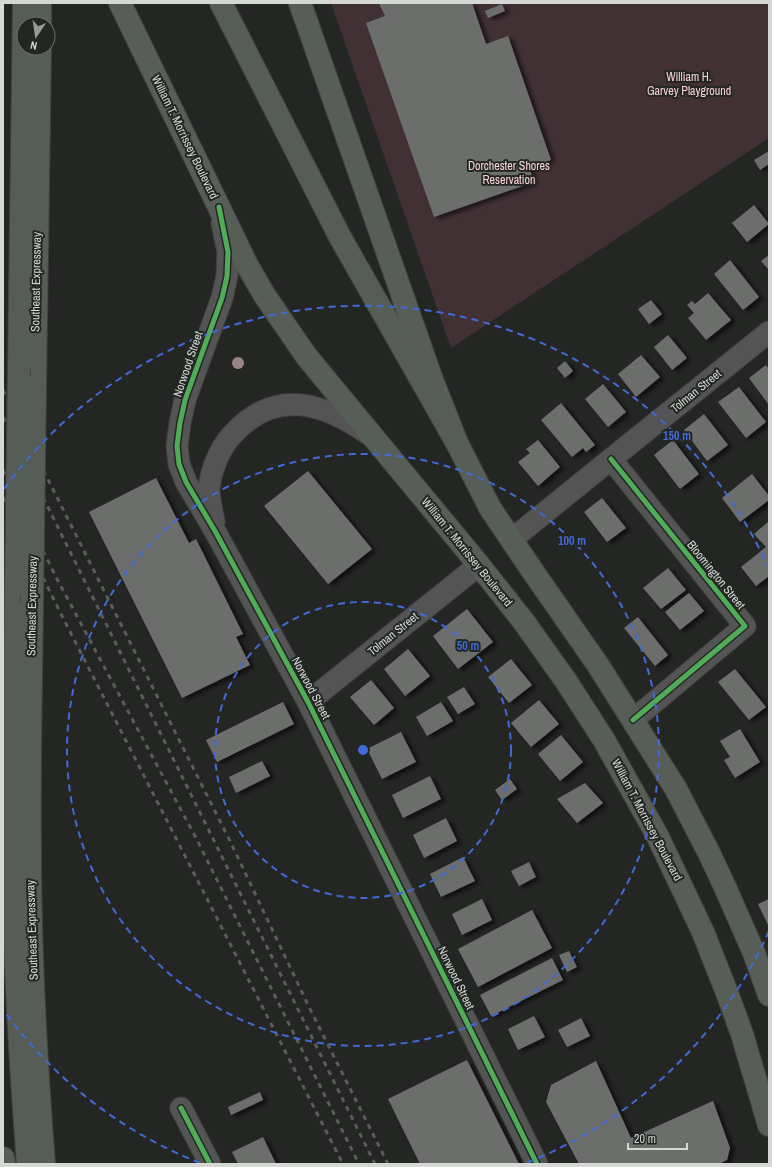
<svg xmlns="http://www.w3.org/2000/svg" width="772" height="1167" font-family="'Archivo Narrow',sans-serif">
<style>
.green{fill:#413135}
.building{fill:#6c6e6c;filter:url(#shadow)}
.lines{fill:none;stroke-linecap:round;stroke-linejoin:round}
.street-casing{stroke:#414341;stroke-width:23}
.primary-casing{stroke:#414341;stroke-width:24}
.highway-casing{stroke:#414341;stroke-width:24}
.street{stroke:#535453;stroke-width:21}
.primary{stroke:#575d57;stroke-width:22}
.highway{stroke:#565d56;stroke-width:22}
.rail{stroke:#5a5c5a;stroke-width:3;stroke-dasharray:5 5;stroke-linecap:butt}
.highway-bridge-casing{stroke:#414341;stroke-width:24;stroke-linecap:butt}
.highway-bridge{stroke:#565d56;stroke-width:22}
.cycleway-casing{stroke:#232723;stroke-width:8}
.cycleway{stroke:#51ab58;stroke-width:5}
.tree{fill:#998488}
.ring{fill:none;stroke:#426ad7;stroke-width:2;stroke-dasharray:7 5}
.labels{text-anchor:middle;dominant-baseline:central;stroke-width:4;stroke-linejoin:round;paint-order:stroke}
.park-label{font-size:12px;fill:#f9d1da;stroke:#232723}
.street-label{font-size:12px;fill:#d5d8d5;stroke:#232723}
.centre{fill:#426ad7;stroke:#232723;stroke-width:2}
.ring-label{font-size:12px;text-anchor:middle;font-weight:bold;fill:#426ad7;stroke:#232723;stroke-width:4;stroke-linejoin:round;paint-order:stroke}
</style>
<defs>
<filter id="shadow"><feDropShadow dx="4.5" dy="2.5" stdDeviation="2" flood-color="#0009"/></filter>
</defs>
<rect width="100%" height="100%" fill="#242624"/>
<!-- green -->
<path class="green" d="M331 3H769V138L451 348Z"/>
<!-- building -->
<path class="building" d="M379 3H472L486 44 508 36 551 160 529 167 534 182 434 217 366 23 385 16Z
M502 4 505 11 488 18 485 11Z
M769 151V164L760 170 754 160Z
M754 205 769 224 747 242 732 223Z
M769 255V270L761 261Z
M730 260 759 297 743 310 714 274Z
M708 293 731 320 706 340 688 318 694 313 687 305 692 301 695 304Z
M651 300 662 314 649 324 638 309Z
M668 335 687 358 672 370 654 347Z
M641 355 660 377 636 397 618 374Z
M565 361 573 371 565 378 557 368Z
M766 365 769 369V405L749 378Z
M603 384 626 412 608 427 585 399Z
M739 387 766 422 746 438 718 402Z
M561 403 595 445 586 452 583 448 572 457 541 420Z
M704 414 728 445 707 461 684 430Z
M538 440 560 467 538 486 518 462 530 453 526 449Z
M673 440 699 474 680 489 654 455Z
M308 471 372 549 328 584 264 506Z
M752 474 769 496V500L740 522 722 498Z
M156 478 189 543 196 539 243 634 236 637 250 665 182 698 89 512Z
M602 498 626 528 607 542 584 512Z
M769 521V545H768L769 547V576L756 586 741 567 766 547 754 534Z
M668 568 686 590 661 609 643 588Z
M689 593 704 611 680 630 665 612Z
M467 609 493 642 458 669 433 636Z
M638 617 668 655 655 666 624 628Z
M408 649 430 676 405 696 384 669Z
M511 659 532 685 509 703 488 677Z
M735 669 766 707 749 720 718 682Z
M371 680 394 708 374 725 350 697Z
M464 687 475 704 458 714 447 697Z
M539 700 559 724 531 747 511 723Z
M283 702 294 724 217 762 206 740Z
M441 702 453 721 427 736 416 717Z
M740 729 760 762 735 778 724 760 730 757 720 741Z
M401 732 416 762 382 779 367 749Z
M561 735 583 762 560 781 538 754Z
M262 761 270 776 236 793 229 777Z
M430 776 441 799 403 818 392 795Z
M510 779 517 789 502 800 495 790Z
M585 783 603 803 577 823 557 799Z
M446 818 457 841 424 858 413 835Z
M463 857 475 881 441 897 430 874Z
M529 862 536 877 519 886 511 871Z
M482 899 492 920 462 935 452 914Z
M769 899V927L758 904Z
M532 910 552 948 478 987 458 949Z
M569 951 577 967 567 972 559 955Z
M552 958 563 980 491 1016 480 995Z
M534 1016 545 1037 518 1050 508 1029Z
M581 1018 590 1036 567 1047 558 1030Z
M467 1060 519 1164H420L388 1099Z
M596 1061 631 1138 713 1101 730 1148 727 1160 719 1164H579L546 1102 551 1085Z
M260 1092 263 1100 231 1115 228 1107Z
M263 1137 276 1164H238L232 1152Z"/>
<g class="lines">
<!-- street casing -->
<g class="street-casing">
<path id="street" d="M222 223 228 252 227 276 222 298 185 400 180 423 177 446 179 464 186 482 215 531 308 702 537 1164
M611 459 745 626 633 720
M214 521C212 512 210 502 209 493 209 474 219 449 232 435 274 388 323 402 368 434
M511 540 611 459 769 332
M308 702 479 565
M181 1108 210 1164"/>
</g>
<!-- primary casing -->
<g class="primary-casing">
<path id="primary" d="M120 3 247 265 265 296 307 357 479 565 524 622 566 681 604 740 657 835 703 932 729 998 742 1034 769 1125
M300 3 431 377 457 443 490 508 536 576 598 665 676 789 709 853 725 887 754 953 769 995"/>
</g>
<!-- highway casing -->
<g class="highway-casing">
<path id="highway" d="M221 3 340 237 457 443
M40 24V3
M19 369 24 3
M35 386 40 48
M16 585C15 675 13 764 13 854 14 957 20 1061 28 1164
M32 602C31 686 29 770 30 853 30 957 36 1061 44 1164
M3 1158 4 1164"/>
</g>
<!-- street -->
<use href="#street" class="street"/>
<!-- primary -->
<use href="#primary" class="primary"/>
<!-- highway -->
<use href="#highway" class="highway"/>
<!-- rail -->
<path class="rail" d="M3 390 230 841 310 1009 388 1164
M3 417 375 1164
M3 470 57 579 195 836 359 1164
M3 497 62 616 343 1164"/>
<!-- highway-bridge casing -->
<g class="highway-bridge-casing">
<path id="highway-bridge" d="M16 585 19 369
M32 602 35 386"/>
</g>
<!-- highway-bridge -->
<use href="#highway-bridge" class="highway-bridge"/>
<!-- cycleway casing -->
<g class="cycleway-casing">
<path id="cycleway" d="M219 207 228 252 227 276 222 298 185 400 180 423 177 446 179 464 186 482 215 531 308 702 537 1164
M611 459 745 626 633 720
M181 1108 210 1164"/>
</g>
<!-- cycleway -->
<use href="#cycleway" class="cycleway"/>
</g>
<!-- trees -->
<circle class="tree" cx="238" cy="363" r="6"/>
<!-- distance rings -->
<g class="ring">
<circle cx="363" cy="750" r="148"/>
<circle cx="363" cy="750" r="296"/>
<path d="M769 931A444 444 0 0 1 526 1163M200 1163A444 444 0 0 1 4 1011M4 489A444 444 0 0 1 769 569"/>
</g>
<g class="labels">
<!-- park labels -->
<g class="park-label">
<text x="689" y="77">William H.<tspan x="689" dy="14">Garvey Playground</tspan></text>
<text x="509" y="166">Dorchester Shores<tspan x="509" dy="14">Reservation</tspan></text>
</g>
<!-- street labels -->
<g class="street-label">
<text transform="translate(185 137) rotate(64)">William T. Morrissey Boulevard</text>
<text transform="translate(36 282) rotate(-89)">Southeast Expressway</text>
<text transform="translate(188 364) rotate(-71)">Norwood Street</text>
<text transform="translate(696 391) rotate(-39)">Tolman Street</text>
<text transform="translate(467 552) rotate(51)">William T. Morrissey Boulevard</text>
<text transform="translate(716 575) rotate(51)">Bloomington Street</text>
<text transform="translate(32 606) rotate(-89)">Southeast Expressway</text>
<text transform="translate(393 634) rotate(-39)">Tolman Street</text>
<text transform="translate(311 688) rotate(62)">Norwood Street</text>
<text transform="translate(647 820) rotate(62)">William T. Morrissey Boulevard</text>
<text transform="translate(32 930) rotate(-92)">Southeast Expressway</text>
<text transform="translate(456 978) rotate(64)">Norwood Street</text>
</g>
</g>
<circle cx="363" cy="750" r="6" class="centre"/>
<g class="ring-label">
<text x="677" y="440">150 m</text>
<text x="572" y="545">100 m</text>
<text x="468" y="650">50 m</text>
</g>
<!-- border -->
<rect width="772" height="1167" fill="none" stroke="#d5d8d5" stroke-width="8"/>
<!-- north arrow -->
<g transform="translate(36 36) rotate(193)"><circle r="19" fill="#232723" stroke="#6a6e6a"/>
<path d="M0-3L7 15L0 10L-7 15Z" fill="#979a97"/>
<text y="-6" font-size="11" font-weight="bold" text-anchor="middle" fill="#d5d8d5">N</text>
</g>
<!-- scale -->
<path d="M628 1143v6h59v-6" fill="none" stroke="#d5d8d5" stroke-width="2"/>
<text x="634" y="1143" font-size="12" fill="#d5d8d5" stroke="#232723" stroke-width="3" paint-order="stroke">20 m</text>
</svg>
